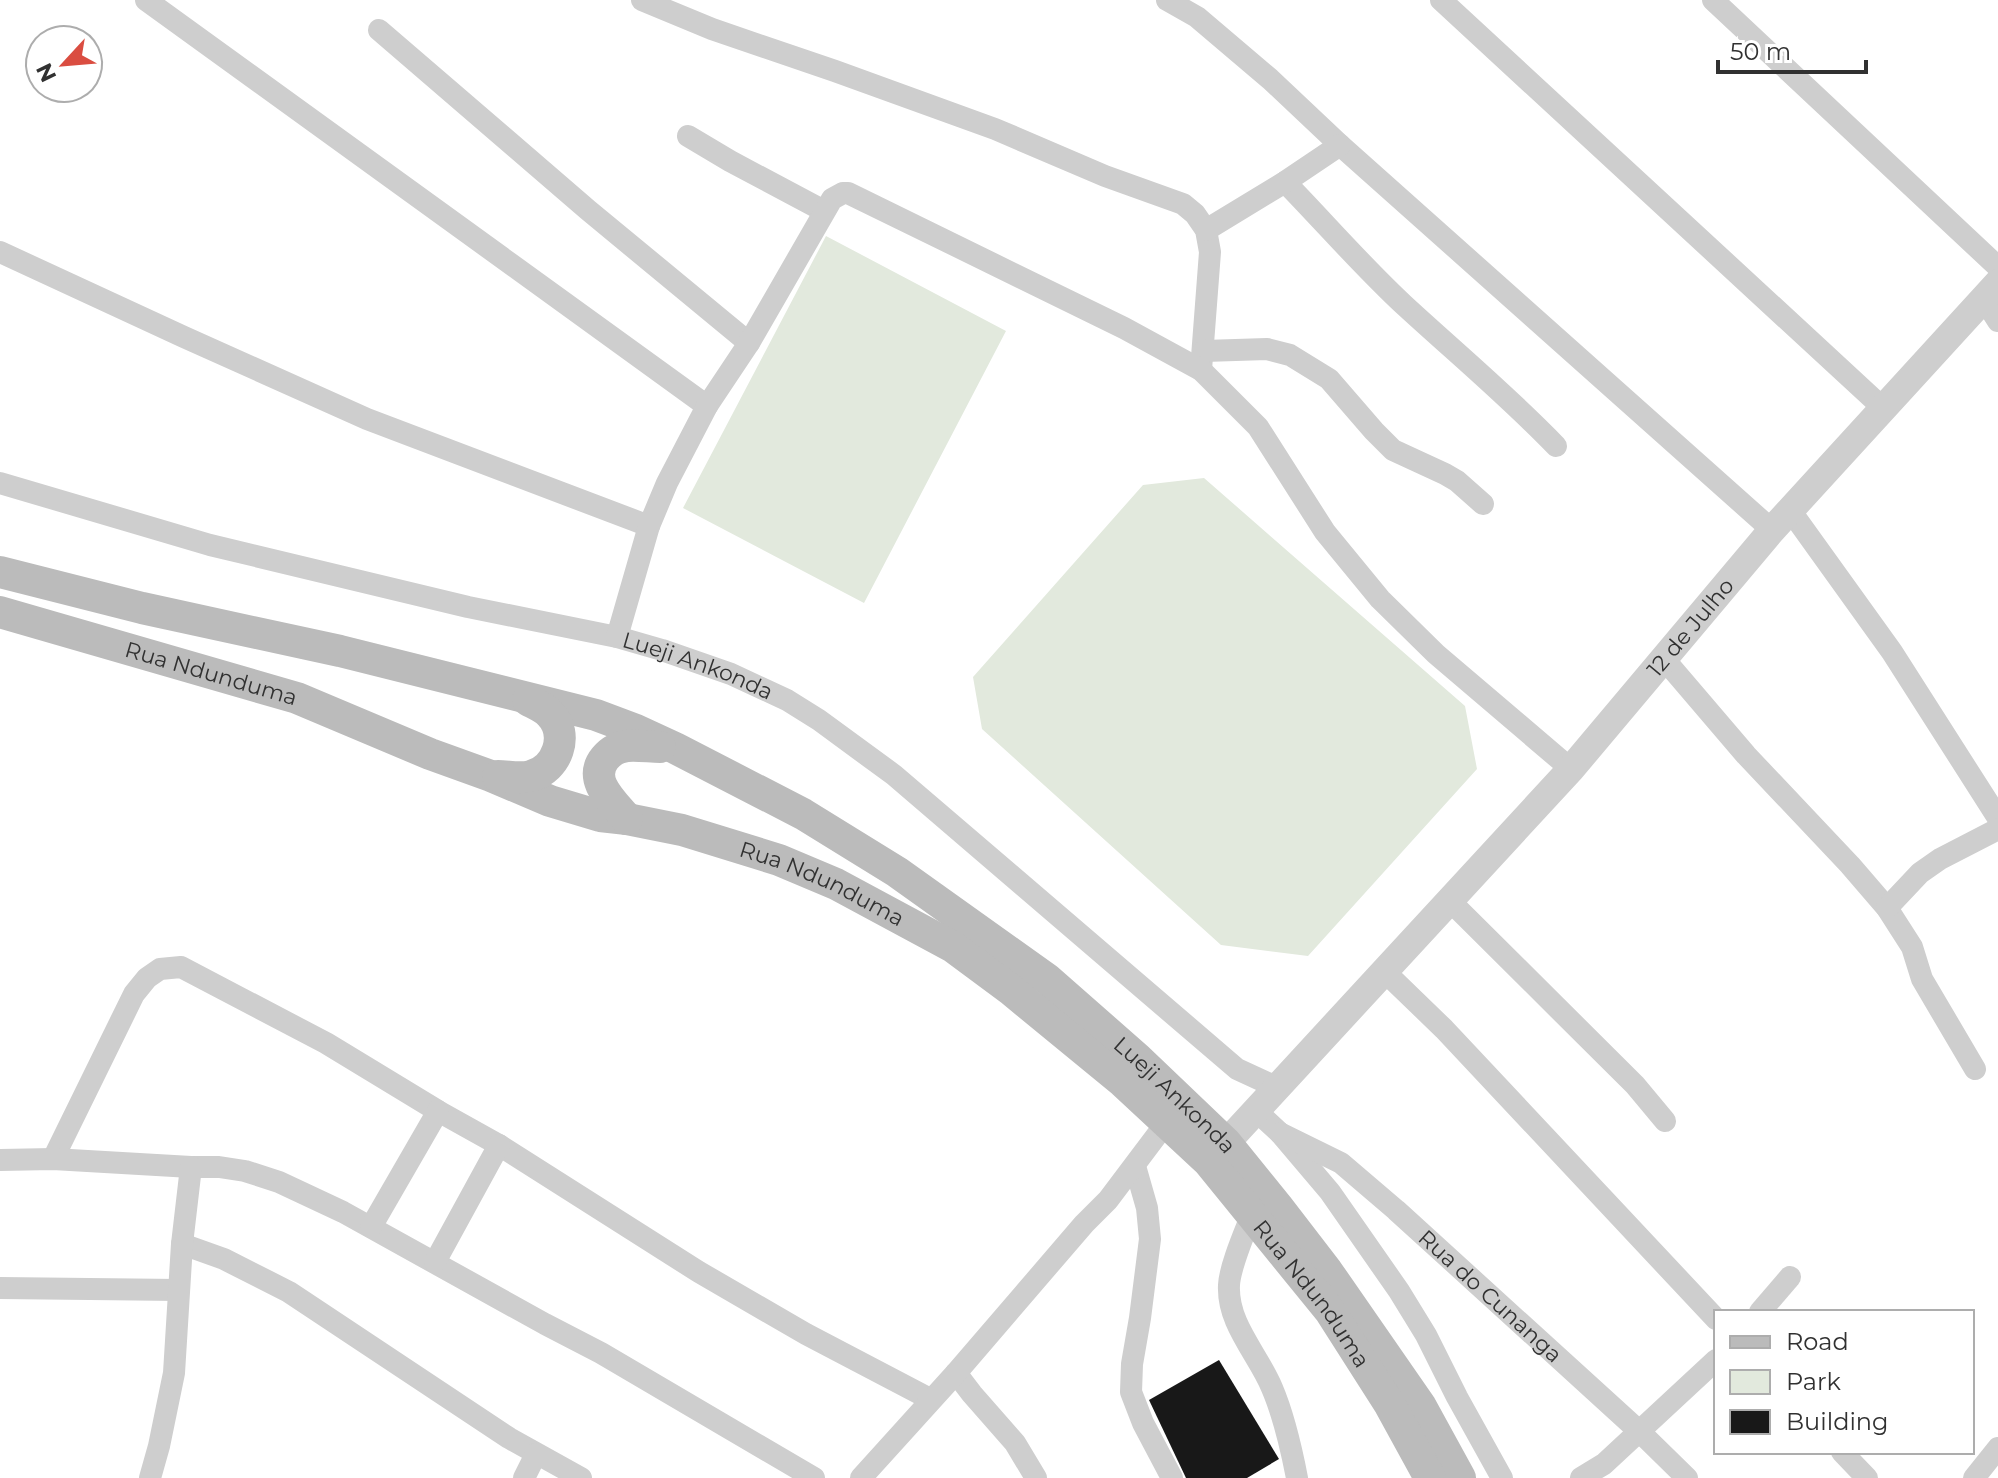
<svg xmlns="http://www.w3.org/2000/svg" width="1998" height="1478" font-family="Montserrat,sans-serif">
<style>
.green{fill:#e2e9dd}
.building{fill:#181818}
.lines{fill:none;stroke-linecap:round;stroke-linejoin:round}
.minor{stroke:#cecece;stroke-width:22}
.tertiary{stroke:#cecece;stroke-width:28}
.secondary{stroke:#bbb;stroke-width:32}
.labels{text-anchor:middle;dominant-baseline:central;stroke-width:8;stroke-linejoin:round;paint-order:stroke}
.street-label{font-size:22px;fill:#313131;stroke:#fff}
</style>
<rect width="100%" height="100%" fill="#fff"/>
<!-- green -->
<path class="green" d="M826 236 1006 331 864 603 683 508Z
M1204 478 1465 706 1477 769 1308 956 1221 945 982 729 973 677 1143 485Z"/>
<!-- building -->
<path class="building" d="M1219 1360 1279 1459 1247 1478H1186L1149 1400Z"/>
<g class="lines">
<!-- minor -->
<g class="minor">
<path d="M146 0 707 406"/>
<path d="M642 0 712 29 835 71 995 129 1105 176 1183 204 1195 214 1206 230 1210 252 1201 370"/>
<path d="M1167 0 1197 17 1270 79 1340 145 1772 530"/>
<path d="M1441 0 1883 408"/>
<path d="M1713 0 1998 267"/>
<path d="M379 30 588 210 749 343"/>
<path d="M688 136 730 161 824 211"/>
<path d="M1285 182C1325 223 1362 266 1404 305 1455 352 1508 396 1556 446"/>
<path d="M1206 230 1285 182 1340 145"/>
<path d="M0 252 184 337 367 419 649 526"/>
<path d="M1984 299 1998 321"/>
<path d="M1204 351 1267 349 1290 355 1329 379 1374 431 1393 450 1445 474 1457 481 1483 504"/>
<path id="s1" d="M0 483 210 545 468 607 617 637 662 650 731 674 787 700 819 720 894 775 1237 1069 1276 1087"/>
<path d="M1790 510 1892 652 1998 818"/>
<path d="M617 637 649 526 667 483 707 406 749 343 832 199 843 193H848L1124 328 1201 370 1258 427 1325 532 1380 599 1436 654 1571 769"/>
<path d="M1664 659 1746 755 1850 865 1887 908 1912 947 1922 979 1975 1069"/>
<path d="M1449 900 1635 1085 1665 1121"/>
<path d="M1887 908 1920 873 1940 859 1998 829"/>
<path d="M1384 971 1444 1029 1716 1319"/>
<path d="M1255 1110 1280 1133 1330 1192 1399 1291 1426 1335 1457 1397 1502 1478"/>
<path id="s2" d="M1280 1133 1341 1163 1396 1210 1640 1432 1687 1478"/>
<path d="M53 1159 134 994 147 978 160 969 181 967 326 1043 438 1111 499 1145 699 1272 806 1334 930 1399"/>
<path d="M0 1160 53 1159 191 1167H219L245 1171 279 1182 343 1212 545 1324 601 1353 814 1478"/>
<path d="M1135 1166 1147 1208 1150 1239 1140 1318 1132 1364 1131 1392 1143 1423 1172 1478"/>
<path d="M1252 1214C1245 1232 1230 1266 1229 1285 1227 1324 1258 1354 1272 1388 1284 1416 1291 1447 1297 1478"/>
<path d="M371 1227 438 1111"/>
<path d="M182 1244 224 1259 289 1292 509 1438 581 1478"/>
<path d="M435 1262 499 1145"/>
<path d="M0 1288 179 1290"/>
<path d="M1760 1312 1790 1277"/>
<path d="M956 1373 972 1394 1015 1443 1036 1478"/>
<path d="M1842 1452 1867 1478"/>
<path d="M150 1478 159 1446 174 1373 182 1244 191 1167"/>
<path d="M524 1478 536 1454"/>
<path d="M861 1478 956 1373 1084 1224 1108 1200 1166 1123"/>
<path d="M1581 1478 1604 1464 1716 1360"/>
<path d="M1974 1478 1998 1448"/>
</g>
<!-- tertiary -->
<path class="tertiary" id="s3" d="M1226 1143 1571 769 1772 530 1998 283"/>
<!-- secondary -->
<g class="secondary">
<path id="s4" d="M0 572 142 608 340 651 596 715 636 730 675 748 803 814 897 872 1047 979 1138 1059 1226 1143 1277 1206 1327 1271 1420 1405 1460 1478"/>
<path id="s5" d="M0 612 297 698 430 754 491 776 550 801 600 816 627 819 682 830 779 860 836 884 953 947 1011 990 1123 1082 1208 1161 1330 1311 1390 1405 1430 1478"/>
<path d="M498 776C508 776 521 779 531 776 557 769 570 735 550 714 545 708 535 704 528 700"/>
<path d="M627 819C613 802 587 780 605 758 611 751 618 747 627 746 638 745 650 747 660 747"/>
</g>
</g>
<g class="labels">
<!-- street labels -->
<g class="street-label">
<text stroke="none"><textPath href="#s3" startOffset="694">12 de Julho</textPath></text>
<text stroke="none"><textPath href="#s1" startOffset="722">Lueji Ankonda</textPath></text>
<text stroke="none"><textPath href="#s5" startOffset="220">Rua Ndunduma</textPath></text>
<text stroke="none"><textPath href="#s5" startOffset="868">Rua Ndunduma</textPath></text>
<text stroke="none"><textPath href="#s4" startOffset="1310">Lueji Ankonda</textPath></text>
<text stroke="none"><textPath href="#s5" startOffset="1516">Rua Ndunduma</textPath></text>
<text stroke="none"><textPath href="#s2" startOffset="268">Rua do Cunanga</textPath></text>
</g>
</g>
<!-- legend -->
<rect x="1714" y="1310" width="260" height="144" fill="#ffffff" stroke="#adadad" stroke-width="2"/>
<rect x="1730" y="1336" width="40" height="12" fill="#bbbbbb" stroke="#adadad" stroke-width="2"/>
<text x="1786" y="1350" font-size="24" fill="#313131">Road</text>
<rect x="1730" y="1370" width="40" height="24" fill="#e2e9dd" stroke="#adadad" stroke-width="2"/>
<text x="1786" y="1390" font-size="24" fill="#313131">Park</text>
<rect x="1730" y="1410" width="40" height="24" fill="#181818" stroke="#adadad" stroke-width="2"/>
<text x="1786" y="1430" font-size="24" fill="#313131">Building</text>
<!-- north arrow -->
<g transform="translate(64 64) rotate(244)"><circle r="38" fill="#ffffff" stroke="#adadad" stroke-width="2"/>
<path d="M0-6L14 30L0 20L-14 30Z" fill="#da4d41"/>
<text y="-12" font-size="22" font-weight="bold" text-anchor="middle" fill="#313131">N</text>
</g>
<!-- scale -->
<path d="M1718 60v12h148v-12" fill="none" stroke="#313131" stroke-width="4"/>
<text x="1730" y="60" font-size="24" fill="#313131" stroke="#ffffff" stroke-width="6" paint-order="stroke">50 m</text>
</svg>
